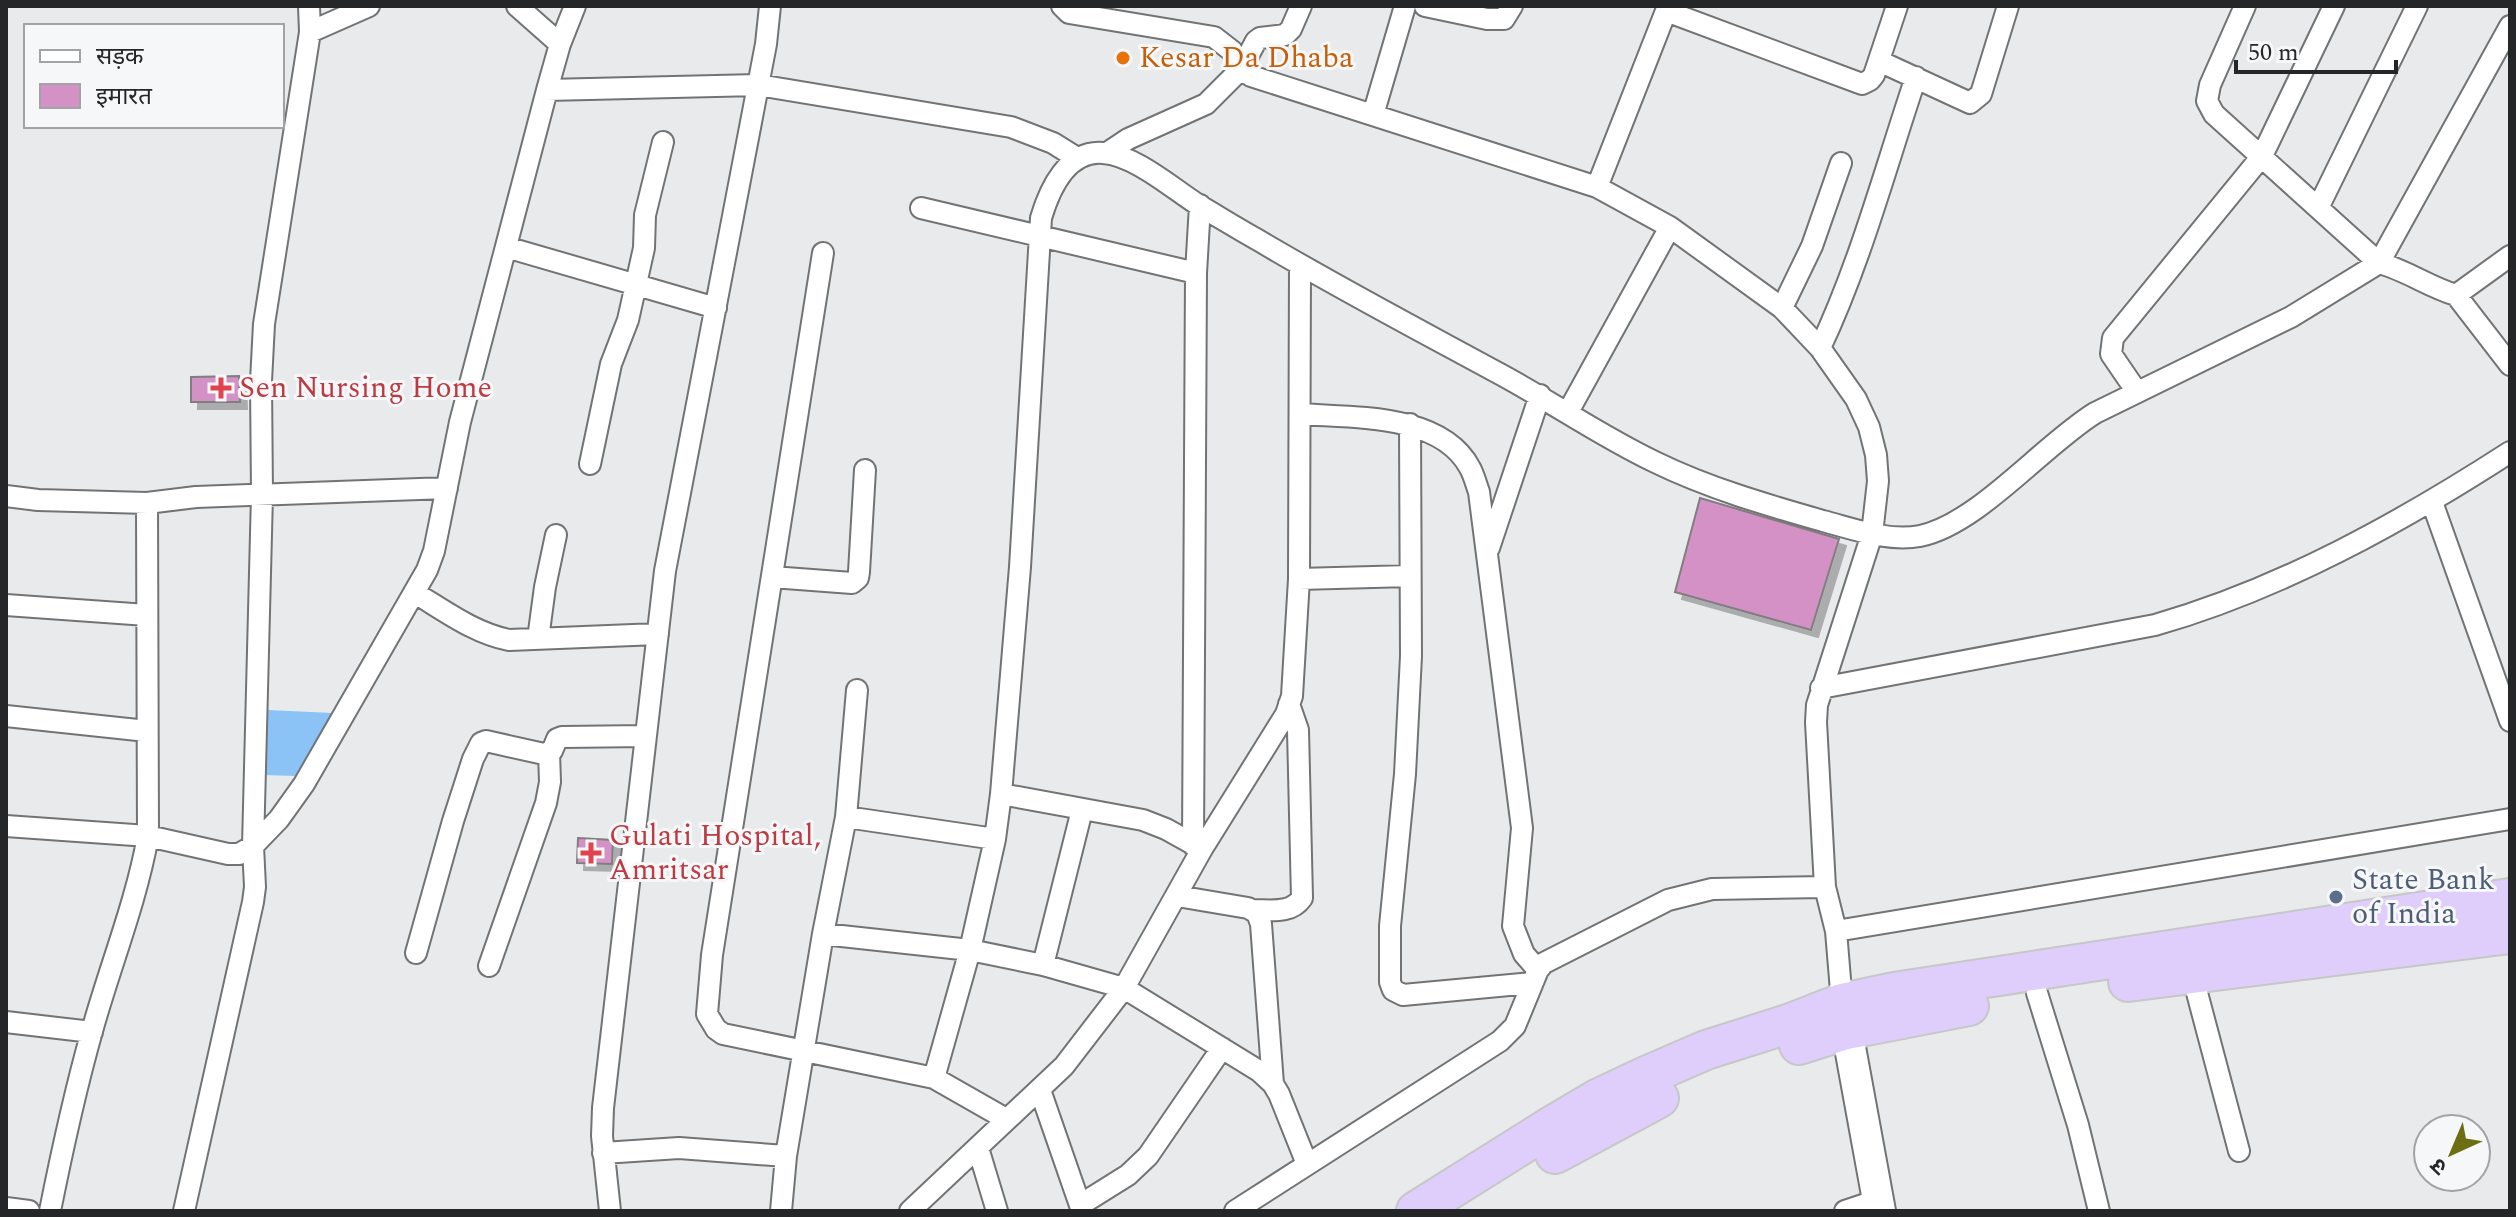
<svg xmlns="http://www.w3.org/2000/svg" width="2516" height="1217" font-family="Spectral,'Noto Sans Devanagari',serif">
<style>
.park{fill:#8cc3f6}
.building{fill:#d491c6;stroke:#807e7f;stroke-width:2;filter:url(#shadow)}
.lines{fill:none;stroke-linecap:round;stroke-linejoin:round}
.street-casing{stroke:#717374;stroke-width:24}
.secondary-casing{stroke:#717374;stroke-width:34}
.highway-casing{stroke:#c6c7c7;stroke-width:42}
.street{stroke:#fff;stroke-width:20}
.secondary{stroke:#fff;stroke-width:30}
.highway{stroke:#dfcdfc;stroke-width:38}
.food-dot{fill:#e8710a;stroke:#f6f7f9;stroke-width:3}
.health-dot{fill:#e0444e;stroke:#f6f7f9;stroke-width:3}
.service-dot{fill:#5c6f8a;stroke:#f6f7f9;stroke-width:3}
.labels{text-anchor:middle;dominant-baseline:central;stroke-width:6;stroke-linejoin:round;paint-order:stroke}
.food-label{font-size:30px;fill:#c56008;stroke:#f6f7f9;text-anchor:start}
.health-label{font-size:30px;fill:#be3a42;stroke:#f6f7f9;text-anchor:start}
.service-label{font-size:30px;fill:#4e5e75;stroke:#f6f7f9;text-anchor:start}
</style>
<defs>
<filter id="shadow"><feDropShadow dx="7" dy="7" stdDeviation="0" flood-color="#0004"/></filter>
</defs>
<rect width="100%" height="100%" fill="#e8eaec"/>
<!-- park -->
<path class="park" d="M268 710 332 713 297 776 262 775Z"/>
<!-- building -->
<path class="building" d="M239 376 240 402H191V377Z
M1700 498 1839 539 1811 630 1675 592Z
M578 838 613 840 612 864 577 863Z"/>
<g class="lines">
<!-- street casing -->
<g class="street-casing">
<path id="street" d="M517 6 560 44
M1062 6 1069 13 1214 37 1232 51 1241 69 1251 76 1597 187 1670 227 1782 308 1820 348 1856 399 1869 427 1876 455 1878 481 1872 534 1817 705 1816 722 1825 887 1836 931
M1425 6 1487 19H1504L1512 6
M2245 6 2210 85 2207 101 2214 114 2379 263 2510 26
M1666 11 1862 84 1870 80 1874 75 1897 6
M310 32 369 6
M1879 61 1970 103 1981 94 2008 6
M547 90 758 85 1011 127 1053 143 1077 158
M1373 115 1405 6
M1107 153 1128 139 1206 104 1241 69 1256 41 1260 38 1285 35 1291 29 1301 6
M1597 187 1668 6
M2319 206 2417 6
M921 208 1196 273
M506 247 716 308
M823 253 712 955 707 1014 716 1029 723 1034 934 1078 1006 1119
M2456 295 2510 365
M1782 308 1812 246 1841 163
M1820 348C1861 261 1885 169 1916 77
M2137 392 2111 354 2113 338 2262 156 2334 6
M1568 412 1670 227
M1300 414C1353 418 1441 413 1470 468 1474 475 1476 484 1479 492L1522 828 1513 926 1524 954 1538 970
M1410 424 1411 656 1405 774 1390 926V982L1393 990 1403 995 1532 983
M590 464 611 364 628 320 644 248 645 215 663 142
M6 496 38 500 147 503 196 497 447 488
M2432 502 2510 721
M1489 548 1540 395
M772 577 852 583 858 578 859 572 865 470
M1299 579 1410 576
M415 593C445 611 474 633 509 640L658 634
M6 605 147 615
M538 639 545 587 556 535
M1821 688 2155 625C2281 589 2400 523 2510 452
M6 716 147 731
M1001 794 1143 820 1166 829 1202 849
M846 817 995 839
M6 826 148 836 228 854H239L253 846 262 495 261 381 264 324 310 32 309 6
M1193 845 1196 273 1200 205
M1177 896 1248 908 1257 913 1261 924 1273 1084
M1253 910C1271 910 1291 914 1302 898L1298 730 1289 704
M823 934 846 817 857 690
M416 953 453 821 473 759 481 743 486 741 544 754 552 751 557 739 562 737 646 736
M1043 965 1082 810
M489 966 546 803 550 782 549 752
M2192 974 2239 1151
M2037 993 2078 1125 2099 1211
M1842 1003 1836 931 2510 819
M6 1022 92 1032
M934 1078 970 950 995 839 1001 794 1020 567 1041 218C1050 188 1068 150 1103 153 1135 155 1173 189 1200 206 1219 217 1238 229 1258 240 1337 287 1419 330 1500 374 1552 402 1602 437 1655 462 1708 488 1767 505 1823 521 1854 529 1888 542 1920 536 1978 524 2042 446 2095 413L2291 317 2379 263C2406 270 2429 287 2456 295L2510 256
M1040 1090 1082 1211
M978 1148 997 1211
M603 1153 679 1148 786 1156
M1080 1205 1128 1175 1148 1156 1222 1048
M6 1208 29 1211
M50 1211C62 1151 75 1091 92 1031 110 966 136 903 148 836L147 503
M184 1211 253 902 255 887 253 846 279 819 304 784 427 570 434 551 460 422 547 90 560 44 575 6
M610 1211 602 1136 603 1108 665 571 766 44 770 6
M781 1211 786 1156 823 934 970 950 1043 965 1124 988 1259 1071 1273 1084 1279 1094 1307 1164
M910 1211 1064 1066 1124 988 1202 849 1286 714 1292 696 1299 579 1300 265
M1235 1211 1500 1041 1515 1026 1538 970 1544 963 1668 900 1712 889 1825 887
M1845 1211 1878 1200"/>
</g>
<!-- secondary casing -->
<g class="secondary-casing">
<path id="secondary" d="M1843 1009 1880 1211"/>
</g>
<!-- highway casing -->
<g class="highway-casing">
<path id="highway" d="M2128 982 2510 934
M1799 1045 1846 1030 1969 1006
M1555 1154 1659 1098
M1416 1211 1553 1125 1597 1099 1646 1076 1706 1050 1788 1024 1842 1003 1894 992 2510 898"/>
</g>
<!-- street -->
<use href="#street" class="street"/>
<!-- secondary -->
<use href="#secondary" class="secondary"/>
<!-- highway -->
<use href="#highway" class="highway"/>
</g>
<!-- markers -->
<circle class="food-dot" cx="1123" cy="58" r="8"/>
<g class="health-dot">
<path d="M217 376h8v8h8v8h-8v8h-8v-8h-8v-8h8z"/>
<path d="M587 841h8v8h8v8h-8v8h-8v-8h-8v-8h8z"/>
</g>
<circle class="service-dot" cx="2336" cy="897" r="8"/>
<g class="labels">
<!-- food labels -->
<g class="food-label">
<text x="1139" y="58">Kesar Da Dhaba</text>
</g>
<!-- health labels -->
<g class="health-label">
<text x="239" y="388">Sen Nursing Home</text>
<text x="609" y="836">Gulati Hospital,<tspan x="609" dy="34">Amritsar</tspan></text>
</g>
<!-- service labels -->
<g class="service-label">
<text x="2352" y="880">State Bank<tspan x="2352" dy="34">of India</tspan></text>
</g>
</g>
<!-- border -->
<rect width="2516" height="1217" fill="none" stroke="#252627" stroke-width="16"/>
<!-- legend -->
<rect x="24" y="24" width="260" height="104" fill="#f6f7f9" stroke="#a2a3a5" stroke-width="2"/>
<rect x="40" y="50" width="40" height="12" fill="#ffffff" stroke="#a2a3a5" stroke-width="2"/>
<text x="96" y="64" font-size="24" fill="#252627">सड़क</text>
<rect x="40" y="84" width="40" height="24" fill="#d491c6" stroke="#a2a3a5" stroke-width="2"/>
<text x="96" y="104" font-size="24" fill="#252627">इमारत</text>
<!-- north arrow -->
<g transform="translate(2452 1153) rotate(224)"><circle r="38" fill="#f6f7f9" stroke="#a2a3a5" stroke-width="2"/>
<path d="M0-6L14 30L0 20L-14 30Z" fill="#6c6e11"/>
<text y="-12" font-size="22" font-weight="bold" text-anchor="middle" fill="#252627">उ</text>
</g>
<!-- scale -->
<path d="M2236 60v12h160v-12" fill="none" stroke="#252627" stroke-width="4"/>
<text x="2248" y="60" font-size="24" fill="#252627" stroke="#f6f7f9" stroke-width="6" paint-order="stroke">50 m</text>
</svg>
